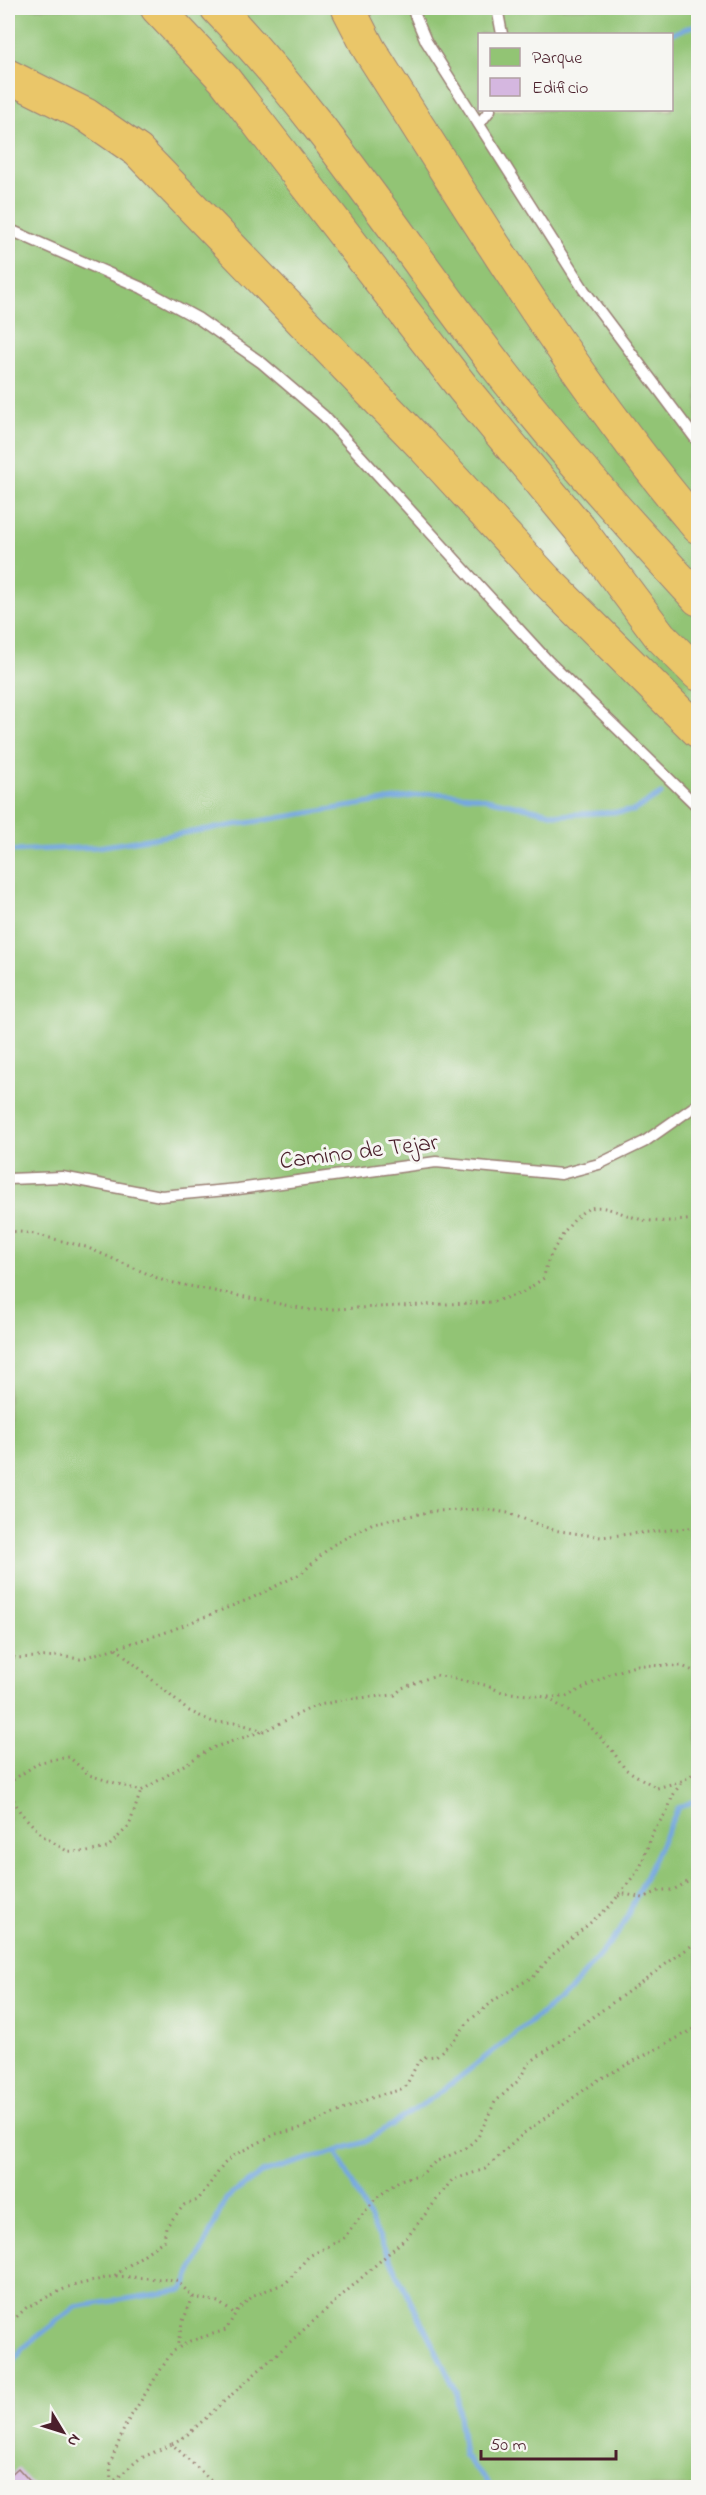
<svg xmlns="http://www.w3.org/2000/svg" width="706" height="2495" font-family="'Indie Flower',sans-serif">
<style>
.green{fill:#92c474;stroke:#6e7250;stroke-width:1.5;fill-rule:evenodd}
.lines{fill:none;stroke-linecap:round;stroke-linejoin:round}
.stream{stroke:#75a7e0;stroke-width:5}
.building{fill:#d5b7e0}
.lane-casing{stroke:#9a7f74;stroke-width:13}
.highway-casing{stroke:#9a7f74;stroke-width:35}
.path{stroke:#9a7f74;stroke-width:3;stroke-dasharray:1.5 4.5;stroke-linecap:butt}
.lane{stroke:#fff;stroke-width:10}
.highway{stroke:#eac669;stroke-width:33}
.labels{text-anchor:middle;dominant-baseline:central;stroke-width:6;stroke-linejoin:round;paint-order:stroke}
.street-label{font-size:24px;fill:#4a1f2b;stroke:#f6f6f2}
</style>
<rect width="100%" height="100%" fill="#f6f6f2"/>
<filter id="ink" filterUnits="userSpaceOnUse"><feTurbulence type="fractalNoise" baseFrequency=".0167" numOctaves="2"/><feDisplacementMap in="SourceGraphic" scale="12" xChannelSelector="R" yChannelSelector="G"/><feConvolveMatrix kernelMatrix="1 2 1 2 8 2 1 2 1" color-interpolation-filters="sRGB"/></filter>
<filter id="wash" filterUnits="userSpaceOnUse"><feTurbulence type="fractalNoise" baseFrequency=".008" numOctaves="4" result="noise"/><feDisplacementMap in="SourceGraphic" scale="24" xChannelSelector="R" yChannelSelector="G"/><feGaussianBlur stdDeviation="1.35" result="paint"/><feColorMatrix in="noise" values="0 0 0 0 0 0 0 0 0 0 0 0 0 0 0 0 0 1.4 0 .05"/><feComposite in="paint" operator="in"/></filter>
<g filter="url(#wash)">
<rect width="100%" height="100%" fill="#ebdfbc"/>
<!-- green -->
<path class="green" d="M8 8H698V2487L8 2488ZM480 34H672V110H480Z"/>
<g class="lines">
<!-- stream -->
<path class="stream" d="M671 34 698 24
M8 851 98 847 432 793 473 796 560 815 633 811 661 794
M336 2151 456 2391 464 2455 492 2488
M8 2373 22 2349 75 2307 183 2290 226 2199 261 2173 365 2142 437 2095 570 1991 620 1931 678 1808 698 1799"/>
</g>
<g id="blocks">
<!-- building -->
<path class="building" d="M18 2468 35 2487H8V2477Z"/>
</g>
</g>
<g filter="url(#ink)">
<use href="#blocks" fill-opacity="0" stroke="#9a7f74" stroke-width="1.5"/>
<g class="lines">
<!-- lane casing -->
<g class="lane-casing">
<path id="lane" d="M412 8 426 41 584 290 698 442
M497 8 502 34
M480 123 490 110
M8 229 142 288 199 319 262 363 324 416 548 661 698 807
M8 1179 62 1177 161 1196 238 1189 436 1162 561 1174 599 1164 644 1142 698 1104"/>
</g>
<!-- highway casing -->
<g class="highway-casing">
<path id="highway" d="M157 8 224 79 463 388 579 528 660 636 698 674
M217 8C324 119 407 251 502 373 563 452 631 526 698 599
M348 8 369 49C473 212 573 380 698 527
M8 76 86 115 138 151 421 444 546 580 698 731"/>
</g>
<!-- path -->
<path class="path" d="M8 1231 30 1233 86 1247 164 1281 310 1310 492 1302 522 1293 544 1278C546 1261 553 1250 562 1236 590 1195 598 1206 639 1219 651 1223 686 1221 698 1218
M116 1648 187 1710 215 1723 234 1722 264 1731 315 1706 347 1699 395 1695 402 1688 436 1675 485 1685 502 1692 546 1697 587 1723 612 1750 625 1769 657 1788 682 1781 698 1771
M8 1655 16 1658 59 1656 80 1659 164 1633 252 1598 302 1573 331 1546 373 1523 434 1511 484 1509 508 1513 553 1530 601 1537 698 1527
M548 1697H566L610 1674 638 1665 682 1666 698 1673
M8 1783 40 1762 69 1757 89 1775 141 1791 212 1748 263 1731
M8 1789 20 1812 43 1836 67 1851 87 1852 107 1848 129 1826 141 1791
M618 1896 625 1894 643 1898 661 1890H673L698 1876
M116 2276 176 2280 193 2297 182 2323 177 2348
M193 2297 218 2302 235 2314
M8 2325 27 2307 68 2287 114 2276 164 2240 166 2227 184 2205 198 2200 224 2164 234 2155 276 2134 298 2129 371 2098 399 2090 406 2086 417 2064 425 2057 436 2056 454 2040 470 2020 496 1999 534 1976 551 1956 610 1906 632 1878 640 1868 654 1830 668 1810 672 1797 682 1781
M172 2444 188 2434 409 2235 452 2180 485 2169 524 2133 598 2080 698 2027
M111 2483 110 2464 126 2424 172 2352 190 2341 226 2330 238 2309 254 2295 286 2283 309 2256 343 2239 375 2199 400 2180 422 2174 435 2162 466 2148 478 2137 495 2102 518 2081 529 2063 698 1941
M106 2488 139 2459 172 2444 219 2488"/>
<!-- lane -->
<use href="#lane" class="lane"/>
<!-- highway -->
<use href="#highway" class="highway"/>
</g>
</g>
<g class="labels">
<!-- street labels -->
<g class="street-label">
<text transform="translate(359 1153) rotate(-7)">Camino de Tejar</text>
</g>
</g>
<!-- margin -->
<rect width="706" height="2495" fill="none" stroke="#f6f6f2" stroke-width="30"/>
<!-- legend -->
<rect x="478" y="33" width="195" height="78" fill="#f6f6f2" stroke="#b1a0a2" stroke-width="1.5"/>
<rect x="490" y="48" width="30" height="18" fill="#92c474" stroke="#b1a0a2" stroke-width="1.5"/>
<text x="532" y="63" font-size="18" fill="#4a1f2b">Parque</text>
<rect x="490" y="78" width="30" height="18" fill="#d5b7e0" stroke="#b1a0a2" stroke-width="1.5"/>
<text x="532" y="93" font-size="18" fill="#4a1f2b">Edificio</text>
<!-- north arrow -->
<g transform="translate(63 2432) rotate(128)" stroke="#f6f6f2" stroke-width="4.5" paint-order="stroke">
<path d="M0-4.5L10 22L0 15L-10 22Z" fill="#4a1f2b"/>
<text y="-9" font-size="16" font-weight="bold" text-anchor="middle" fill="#4a1f2b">N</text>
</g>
<!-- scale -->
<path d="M481 2450v9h135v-9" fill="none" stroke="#4a1f2b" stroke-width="3"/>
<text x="490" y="2450" font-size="18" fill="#4a1f2b" stroke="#f6f6f2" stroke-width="4.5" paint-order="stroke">50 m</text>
</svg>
